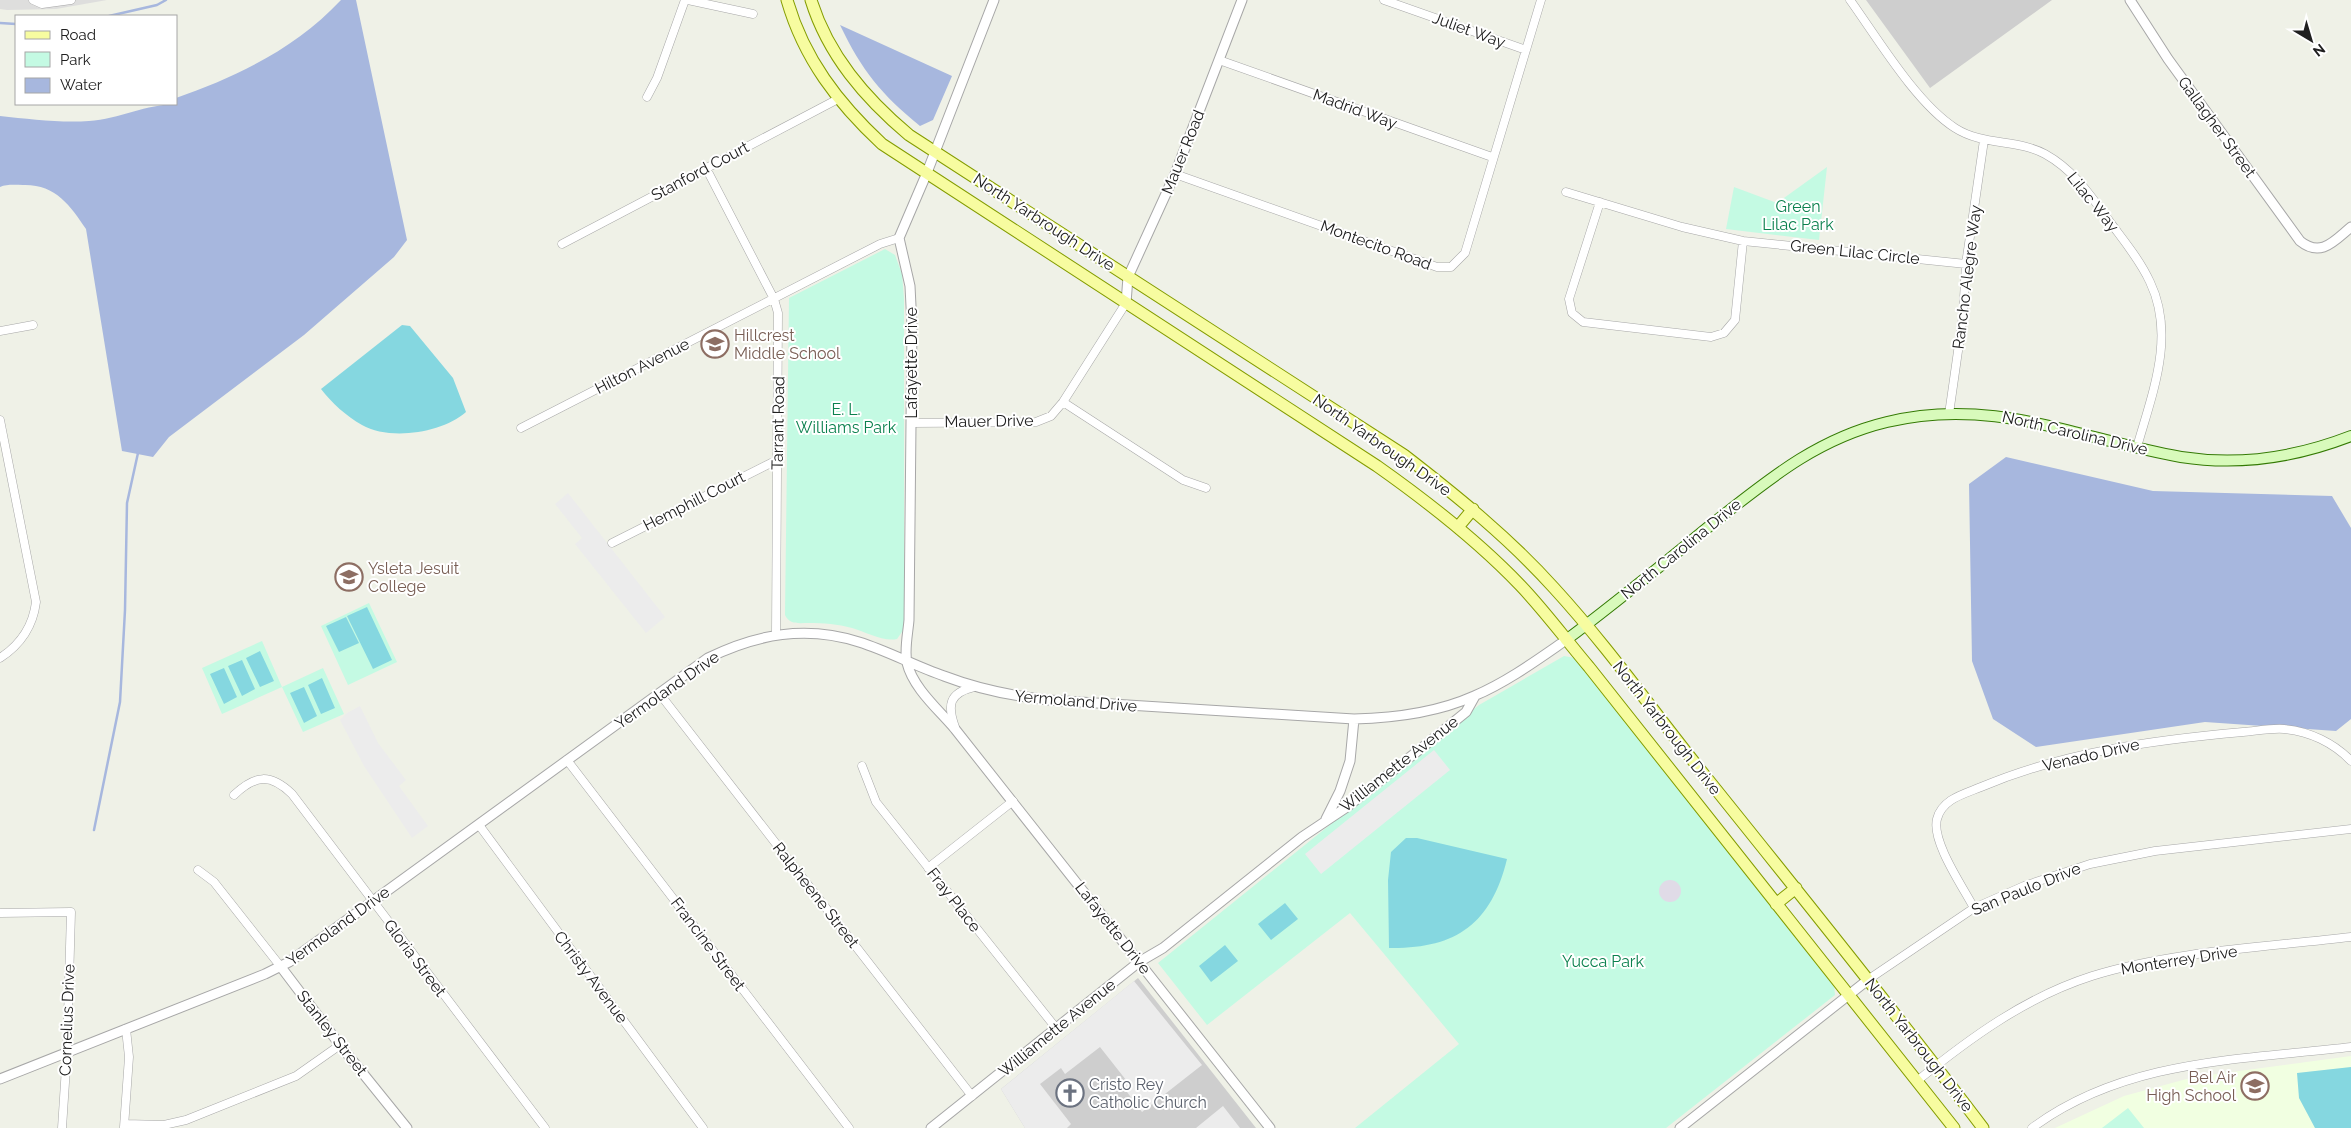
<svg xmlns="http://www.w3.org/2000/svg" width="2351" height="1128" font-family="Raleway,sans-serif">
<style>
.residential{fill:#dededd}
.education{fill:#f1ffe1}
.religious{fill:#cecece}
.park{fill:#c4fae3}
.pitch{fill:#85d7e0}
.parking{fill:#ececec}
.plaza{fill:#e0dbe7}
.water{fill:#a7b7de}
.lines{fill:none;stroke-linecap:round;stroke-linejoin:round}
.stream{stroke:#a7b7de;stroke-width:2.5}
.minor-casing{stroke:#a7a7a7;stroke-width:9}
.tertiary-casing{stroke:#a7a7a7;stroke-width:11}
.secondary-casing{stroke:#347a04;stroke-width:12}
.primary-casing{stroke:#849c00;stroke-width:13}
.minor{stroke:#fff;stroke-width:8}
.tertiary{stroke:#fff;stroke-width:9}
.secondary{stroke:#d8fabb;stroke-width:10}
.primary{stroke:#f7fca0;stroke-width:11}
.labels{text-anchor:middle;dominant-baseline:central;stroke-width:4;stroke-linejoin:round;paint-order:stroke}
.street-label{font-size:16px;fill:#202020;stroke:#fff}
.park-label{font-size:16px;fill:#0b814e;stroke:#fff}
.education-label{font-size:16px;fill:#785e54;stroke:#fff;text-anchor:start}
.worship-label{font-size:16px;fill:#5b616d;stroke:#fff;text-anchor:start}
</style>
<rect width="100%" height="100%" fill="#eff1e7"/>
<!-- residential -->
<path class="residential" d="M0 0H107L56 9 7 10 0 9Z"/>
<!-- education -->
<path class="education" d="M2351 1056V1128H2055L2124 1096 2194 1077Z"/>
<!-- religious -->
<path class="religious" d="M1866 0H2052L1930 88Z
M1138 978 1256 1128H1025L1001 1089Z"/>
<!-- park -->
<path class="park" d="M1827 167 1819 240 1726 229 1734 187 1777 203Z
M885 249 895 255 902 274 904 299V629L897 639C883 642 866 632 852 628 838 624 823 623 809 623 798 623 790 625 785 615L789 298Z
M369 603 397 662 348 685 321 626Z
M262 641 282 687 323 668 344 714 303 732 282 687 222 714 202 668Z
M1564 656 1575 658 1834 985 1835 995 1666 1128H1355L1459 1044 1350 913 1207 1025 1158 963 1479 705Z
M2128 1108 2144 1128H2102Z"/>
<!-- pitch -->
<path class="pitch" d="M402 325 410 326 453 378 466 412C442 433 390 441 362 425 346 416 332 403 321 389Z
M367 607 392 660 373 669 347 616Z
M346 617 359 643 339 652 326 626Z
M260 651 274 681 260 687 246 658Z
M242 660 255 689 242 696 228 666Z
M224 668 237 697 224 704 210 674Z
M322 678 335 708 321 714 308 685Z
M304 687 317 716 304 723 290 693Z
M1406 838H1417L1507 859C1491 925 1455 949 1389 948L1388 880 1391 852Z
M1285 903 1298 919 1271 940 1258 924Z
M1225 945 1238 961 1211 982 1199 966Z
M2351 1067V1128H2315L2299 1098 2297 1073Z"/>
<!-- parking -->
<path class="parking" d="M568 493 665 617 646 633 575 544 582 538 555 504Z
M360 706 378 743 406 780 399 786 428 826 412 838 364 766 340 720 347 713Z
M1434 750 1450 770 1321 874 1305 854Z
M1134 981 1202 1065 1142 1112 1121 1084 1126 1080 1100 1047 1065 1074 1061 1068 1040 1084 1071 1124 1067 1128H1025L1001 1089Z
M1223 1106 1240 1128H1196Z"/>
<!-- plaza -->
<path class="plaza" d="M1659 891a11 11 0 1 1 22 0a11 11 0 1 1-22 0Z"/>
<!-- water -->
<path class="water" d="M341 0H356L407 240 394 257 304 335 169 437 153 457 122 451 86 229C70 205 55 184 23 185 15 185 7 184 0 187V116C29 119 60 123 89 121 119 119 147 104 176 104V98C237 77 296 48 341 0Z
M840 25 952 76 933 120 920 126C881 94 862 71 840 25Z
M2006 457 2153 491 2332 496 2351 528V719L2336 731 2205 722 2036 747 1993 719 1972 661 1969 484Z"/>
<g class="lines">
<!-- stream -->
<path class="stream" d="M109 16 157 5 166 0
M0 23 16 24
M94 830 120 702 125 610 127 503 138 453"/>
<!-- minor casing -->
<g class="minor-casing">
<path id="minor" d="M33 0 42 4 71 0
M688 0 753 14
M1384 0 1526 50
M1850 0C1878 39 1916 103 1955 128 1983 146 2017 139 2045 154 2074 170 2091 196 2110 222 2124 241 2140 260 2150 282 2176 336 2152 394 2137 447
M1219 60 1492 157
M647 97 657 78 685 0
M706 168 774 299 778 313 776 635
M1175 174 1437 267H1451L1465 253 1541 0
M1566 192 1682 227 1743 241 1966 264
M1600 202 1569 299 1572 313 1583 322 1711 337 1724 333 1735 320 1743 241
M562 244 838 99
M0 331 33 325
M1063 402 1183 480 1206 488
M1949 414 1963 316 1966 264 1984 140
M0 420 36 602C33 626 20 645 0 658
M911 423 1036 422 1051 416 1063 402 1126 303
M521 428 880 244 899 238
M612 543 777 460
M659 693 972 1096
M955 727C947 705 949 693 974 687
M567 760 849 1128
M862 766 876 802 1056 1028
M234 795C255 775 270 773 292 794L545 1128
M479 825 703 1128
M928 868 1013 801
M198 870 214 882 281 967
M1974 908C1963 887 1931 841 1937 819 1942 799 1964 794 1981 787 2064 752 2153 740 2243 732 2256 731 2271 728 2284 729 2309 731 2334 743 2351 761
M0 913 71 912 67 1052 62 1128
M1869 979 1974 908 2024 886 2090 864 2155 851 2351 829
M1917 1081C1970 1038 2026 997 2092 976 2172 951 2267 947 2351 937
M125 1124 164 1125 186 1120 296 1076 340 1045
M124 1127 129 1057 126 1029
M2032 1128C2125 1059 2241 1060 2351 1047"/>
</g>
<!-- tertiary casing -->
<g class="tertiary-casing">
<path id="tertiary" d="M994 0 926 175 899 238 910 286 912 326 909 620C908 633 904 650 907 663 913 688 939 710 955 729L1270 1128
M2130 0 2168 59 2300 241C2321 258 2334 241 2351 227
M1126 303 1128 277 1175 174 1242 0
M1326 819 1340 791 1350 761 1354 719
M281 967 340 1045 407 1128
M0 1079 265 974 289 962 708 658C757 634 806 625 859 642 888 651 915 666 944 676 978 689 1012 696 1048 700L1354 719C1395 718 1436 713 1474 696 1507 682 1537 660 1566 640
M931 1128 1139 962 1163 948 1302 837 1347 807 1424 746 1466 712 1475 696
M1680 1128 1869 979"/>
</g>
<!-- secondary casing -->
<g class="secondary-casing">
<path id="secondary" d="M1566 640C1616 603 1664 563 1712 524 1768 480 1816 439 1887 422 1993 396 2079 439 2181 457 2238 466 2297 457 2351 436"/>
</g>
<!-- primary casing -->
<g class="primary-casing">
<path id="primary" d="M787 0C804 59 838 103 882 144L1377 466C1428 502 1477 540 1520 585 1545 611 1566 640 1589 667L1954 1128
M811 0C828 55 865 98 909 135L1404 455C1457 496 1509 538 1554 588 1609 648 1655 714 1706 777 1799 893 1893 1009 1983 1128
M1458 527 1473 509
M1776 904 1796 888"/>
</g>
<!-- minor -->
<use href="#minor" class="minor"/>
<!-- tertiary -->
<use href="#tertiary" class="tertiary"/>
<!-- secondary -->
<use href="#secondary" class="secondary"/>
<!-- primary -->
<use href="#primary" class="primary"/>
</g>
<!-- icons -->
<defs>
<g id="school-ring" transform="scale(1.4375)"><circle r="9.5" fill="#fff" stroke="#8d6e63" stroke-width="1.5"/><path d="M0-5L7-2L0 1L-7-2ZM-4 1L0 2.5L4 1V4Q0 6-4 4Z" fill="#8d6e63"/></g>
<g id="church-ring" transform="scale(1.4375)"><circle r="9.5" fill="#fff" stroke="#6b7280" stroke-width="1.5"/><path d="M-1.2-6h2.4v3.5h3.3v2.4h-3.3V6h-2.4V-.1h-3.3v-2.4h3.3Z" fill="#6b7280"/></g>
</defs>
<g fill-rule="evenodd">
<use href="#school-ring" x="715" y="344"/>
<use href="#school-ring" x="349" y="577"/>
<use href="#school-ring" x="2255" y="1086"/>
<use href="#church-ring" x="1070" y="1093"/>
</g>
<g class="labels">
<!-- street labels -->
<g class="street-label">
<text transform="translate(1469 30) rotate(20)">Juliet Way</text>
<text transform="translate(1355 109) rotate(20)">Madrid Way</text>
<text transform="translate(2217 127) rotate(54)">Gallagher Street</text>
<text transform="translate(1183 152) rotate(-68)">Mauer Road</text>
<text transform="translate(700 171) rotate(-28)">Stanford Court</text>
<text transform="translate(2093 202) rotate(51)">Lilac Way</text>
<text transform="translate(1044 222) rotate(33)">North Yarbrough Drive</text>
<text transform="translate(1376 245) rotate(20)">Montecito Road</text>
<text transform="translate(1855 252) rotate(6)">Green Lilac Circle</text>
<text transform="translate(1967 277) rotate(-83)">Rancho Alegre Way</text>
<text transform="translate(911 363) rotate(-90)">Lafayette Drive</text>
<text transform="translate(642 366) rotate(-27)">Hilton Avenue</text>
<text transform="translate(989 421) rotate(-1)">Mauer Drive</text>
<text transform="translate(778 423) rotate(-89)">Tarrant Road</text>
<text transform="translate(2075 433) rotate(13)">North Carolina Drive</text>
<text transform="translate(1382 445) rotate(35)">North Yarbrough Drive</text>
<text transform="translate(694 501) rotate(-27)">Hemphill Court</text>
<text transform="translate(1681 549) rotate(-39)">North Carolina Drive</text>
<text transform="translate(667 690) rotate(-35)">Yermoland Drive</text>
<text transform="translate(1076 701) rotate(5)">Yermoland Drive</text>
<text transform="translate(1667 728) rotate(52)">North Yarbrough Drive</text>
<text transform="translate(2091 755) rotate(-13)">Venado Drive</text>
<text transform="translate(1399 764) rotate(-38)">Williamette Avenue</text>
<text transform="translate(2026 889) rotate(-22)">San Paulo Drive</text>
<text transform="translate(816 895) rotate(52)">Ralpheene Street</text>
<text transform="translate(954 900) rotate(52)">Fray Place</text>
<text transform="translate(338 926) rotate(-36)">Yermoland Drive</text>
<text transform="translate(1113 928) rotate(52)">Lafayette Drive</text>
<text transform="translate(708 944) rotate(53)">Francine Street</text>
<text transform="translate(415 958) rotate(53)">Gloria Street</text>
<text transform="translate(2179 960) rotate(-9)">Monterrey Drive</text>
<text transform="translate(591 977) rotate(53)">Christy Avenue</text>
<text transform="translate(67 1020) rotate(-88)">Cornelius Drive</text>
<text transform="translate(1057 1028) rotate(-39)">Williamette Avenue</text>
<text transform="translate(332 1033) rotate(52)">Stanley Street</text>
<text transform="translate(1919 1045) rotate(52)">North Yarbrough Drive</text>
</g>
<!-- park labels -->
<g class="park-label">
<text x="1798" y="206">Green<tspan x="1798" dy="18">Lilac Park</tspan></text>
<text x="846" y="409">E. L.<tspan x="846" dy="18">Williams Park</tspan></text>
<text x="1603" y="961">Yucca Park</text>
</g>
<!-- education labels -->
<g class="education-label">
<text x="734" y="335">Hillcrest<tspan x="734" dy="18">Middle School</tspan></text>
<text x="368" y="568">Ysleta Jesuit<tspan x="368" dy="18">College</tspan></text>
<text x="2236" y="1077" text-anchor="end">Bel Air<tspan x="2236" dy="18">High School</tspan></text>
</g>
<!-- worship labels -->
<g class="worship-label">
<text x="1089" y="1084">Cristo Rey<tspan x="1089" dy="18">Catholic Church</tspan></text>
</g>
</g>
<!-- legend -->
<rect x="15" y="15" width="162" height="90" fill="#ffffff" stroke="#a6a6a6"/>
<rect x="25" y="31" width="25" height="8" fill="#f7fca0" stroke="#a6a6a6"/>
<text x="60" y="40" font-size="15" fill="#202020">Road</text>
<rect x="25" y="52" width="25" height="15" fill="#c4fae3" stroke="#a6a6a6"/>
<text x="60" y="65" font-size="15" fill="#202020">Park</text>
<rect x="25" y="78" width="25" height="15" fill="#a7b7de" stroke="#a6a6a6"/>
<text x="60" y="90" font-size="15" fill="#202020">Water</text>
<!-- north arrow -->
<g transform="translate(2311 40) rotate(142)" stroke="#ffffff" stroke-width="4" paint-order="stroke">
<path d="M0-4L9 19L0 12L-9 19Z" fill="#202020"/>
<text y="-8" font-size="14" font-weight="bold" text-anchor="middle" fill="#202020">N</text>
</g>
</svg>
